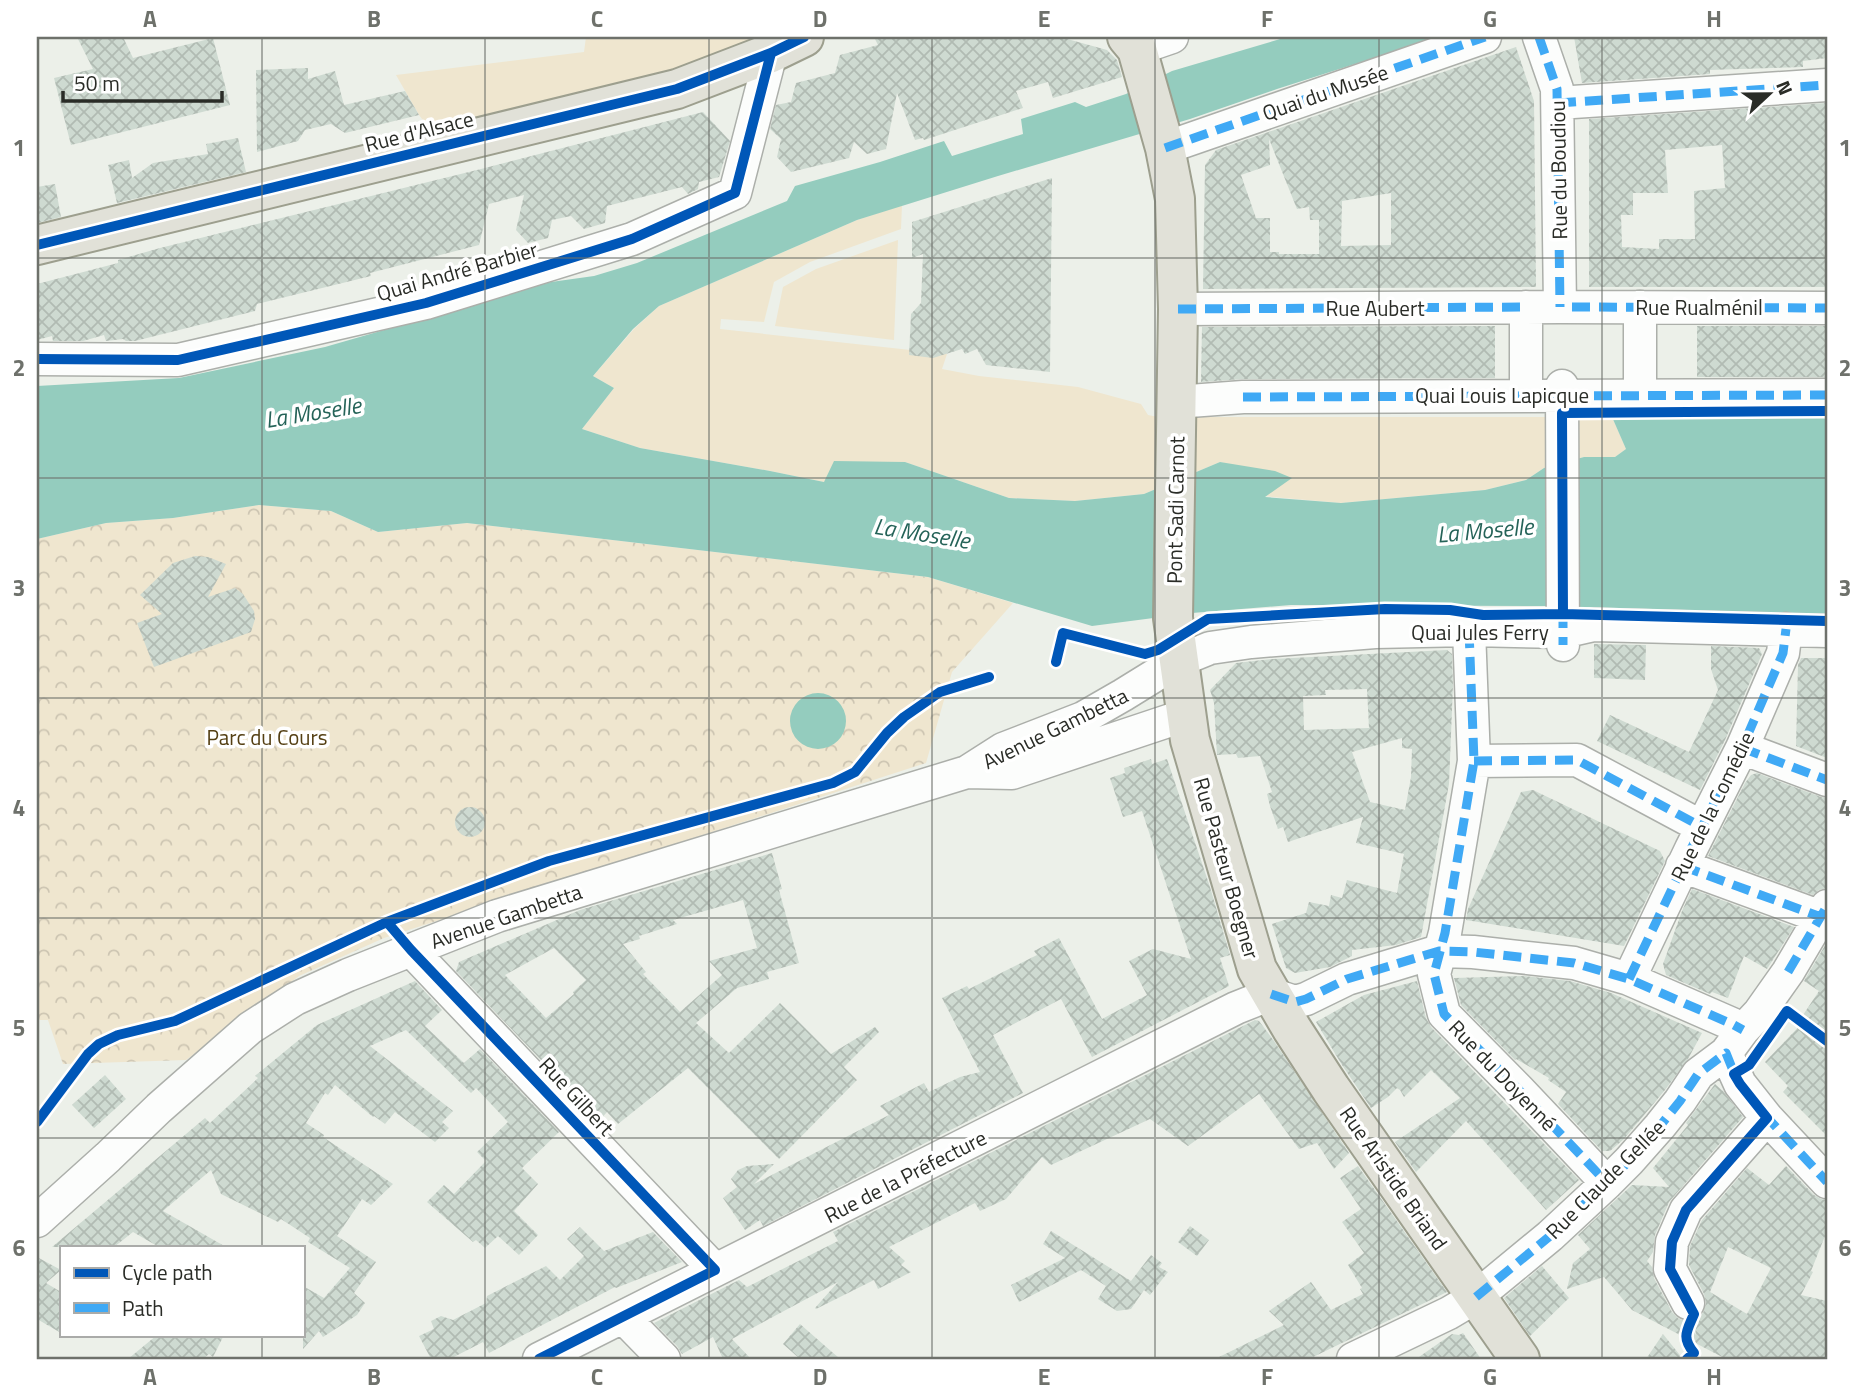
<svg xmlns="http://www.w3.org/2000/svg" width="1864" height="1396" font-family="'Titillium Web',sans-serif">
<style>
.grass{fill:#efe6cf}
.park{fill:url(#park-crowns)}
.water{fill:#94ccbe}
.building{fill:url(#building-cross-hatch);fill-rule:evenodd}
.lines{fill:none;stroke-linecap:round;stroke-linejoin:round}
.minor-casing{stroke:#acafaa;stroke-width:35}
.major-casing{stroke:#9d9f8e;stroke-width:42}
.minor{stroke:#fcfdfc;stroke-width:32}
.major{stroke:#e1e1d8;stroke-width:38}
.quiet{stroke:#3fa9f5;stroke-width:9;stroke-dasharray:18 9;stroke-linecap:butt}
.cycleway-casing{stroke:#fff;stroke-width:15}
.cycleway{stroke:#0057b8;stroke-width:10}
.grid{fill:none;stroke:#6e716b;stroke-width:2;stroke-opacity:0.55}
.labels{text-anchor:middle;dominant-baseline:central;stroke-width:7;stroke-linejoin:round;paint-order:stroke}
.street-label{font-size:21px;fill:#2a2c27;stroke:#fff}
.park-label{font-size:21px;fill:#543f13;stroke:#fff}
.water-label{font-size:23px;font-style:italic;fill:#256358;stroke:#fff}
.neatline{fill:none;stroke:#6e716b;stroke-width:2.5}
.grid-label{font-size:23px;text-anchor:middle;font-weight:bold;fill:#6e716b}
</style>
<defs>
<pattern id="park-crowns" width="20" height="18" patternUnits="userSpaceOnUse" patternTransform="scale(1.75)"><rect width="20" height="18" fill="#efe6cf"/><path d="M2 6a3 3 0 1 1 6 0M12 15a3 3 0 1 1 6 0" fill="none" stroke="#cdc5b2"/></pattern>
<pattern id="building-cross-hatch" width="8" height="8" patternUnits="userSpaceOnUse" patternTransform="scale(1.75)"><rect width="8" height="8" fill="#cedad1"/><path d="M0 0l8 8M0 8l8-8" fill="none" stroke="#b1bbb3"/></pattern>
</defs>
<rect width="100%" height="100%" fill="#ecf0e9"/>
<!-- grass -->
<path class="grass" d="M586 37H758L664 75 432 132 419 115 396 75 584 52Z
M902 205 901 229 810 262 774 282 764 322 721 319 720 329 947 354 942 369 979 376 1078 387 1141 404 1148 415 1158 417H1612L1626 449 1615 457H1584L1544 468 1526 480 1485 490 1341 503 1263 496 1291 478 1220 462 1144 494 1075 501 1009 498 905 462 824 482 770 471 640 448 582 429 614 388 593 376 634 329 659 306 857 220Z
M898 240 894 340 775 326 783 287 816 269Z"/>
<!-- park -->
<path class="park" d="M259 505 331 511 378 532 467 523 928 577 1013 603 952 672 926 763 384 938 299 976 186 1060 63 1064 48 1020H37V539L106 523 173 518Z"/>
<!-- water -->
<path class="water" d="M1287 37H1439L1277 89 1190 119 998 176 857 220 659 306 633 329 593 376 614 388 582 429 640 448 770 471 824 482 834 461 905 462 1009 498 1075 501 1144 494 1220 462 1275 471 1292 478 1265 497 1341 503 1485 490 1526 480 1544 468 1584 457H1615L1626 449 1612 417H1552L1827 416V614L1551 606 1291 605 1192 613 1092 626 928 577 467 523 378 532 331 511 259 505 173 518 106 523 37 539V386L179 378 325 347 551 282 594 276 637 263 787 201 795 186 880 162 944 141 952 156 1023 134 1021 119 1075 102 1086 107 1126 94 1172 71Z
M790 721a28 28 0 1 1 56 0a28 28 0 1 1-56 0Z"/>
<!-- building -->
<path class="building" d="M77 37H123L133 58 213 38 230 105 71 145 54 78 93 69Z
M874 37H1060L1107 50 1117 60 1122 77 1053 98 1048 82 1016 91 1023 108 924 140 923 138 915 140 897 93 886 149 867 154 854 142 849 158 791 172 777 157 781 139 770 129 776 105 791 102 796 83 835 73 840 55 878 45Z
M1574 37H1827V58L1803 61V67L1710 70V74L1582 83Z
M1516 47 1534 101 1536 287 1203 289 1205 165 1216 150ZM1269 139 1297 209 1309 207 1310 220H1319V254H1279V252H1270V218H1256L1241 175 1270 165ZM1391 193V245L1341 246 1342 201Z
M308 68V79L335 71 344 105 405 91 419 115 345 133 331 124 305 130 298 141 257 152 256 70Z
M1827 103V287H1589V119ZM1722 145 1725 188 1694 191 1695 239H1659V249L1622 247 1621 215H1633V193H1668L1665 150Z
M703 112 730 141 719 177 699 182 698 189 688 194 682 187 607 206 605 223 584 229 571 216 552 220 548 238 528 243 516 230 524 195 489 204 479 245 370 273 371 276 257 304 255 311 135 341H126L123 339 106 341 104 335 83 341H53L52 336 37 340V284L118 263V260L160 248 481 169Z
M238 138 246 172 117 203 108 165 129 160 132 178 153 163 208 154 206 144Z
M1052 178 1050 372 986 365 977 349 965 354 962 349 933 358 909 355 911 314 921 303 923 254 912 258V222Z
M55 184 61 217 37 223V187Z
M1495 326V378L1243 379 1201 382 1202 327Z
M1697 326H1827V377H1697Z
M195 556 208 557 226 564 208 597 235 588 243 594 254 611 255 619 251 632 154 667 137 623 162 614 140 595 173 563Z
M1594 644 1646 645 1645 680 1594 678Z
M1711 646 1759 648 1762 654 1725 740 1700 790 1597 741 1610 715 1689 752 1718 690 1711 669Z
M1447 650 1452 654 1453 685 1449 784 1421 937 1396 945 1352 950V956L1330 967 1295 973 1286 968 1272 924 1306 913 1309 902 1329 906 1331 895 1342 898 1347 880 1397 893 1404 854 1356 843 1363 817 1288 842 1283 827 1278 829 1270 806 1267 794 1272 792 1260 756 1238 758 1236 754 1217 755 1214 703 1210 690 1236 663 1273 659ZM1367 689 1369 728 1304 730 1303 696 1326 695 1325 690ZM1402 738V748L1412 749 1411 777 1405 810 1370 802 1352 752Z
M1801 658H1827V758L1796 746 1798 665Z
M1151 759 1152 764 1167 759 1210 887 1230 955 1220 958 1229 986 1092 1057 1061 999 993 1035 1023 1093 763 1226 760 1220 745 1230 723 1198 737 1187 731 1179 738 1170 747 1166 774 1164 754 1184 889 1115 880 1106 924 1083 929 1092 960 1077 980 1072 942 998 967 986 969 989 1037 955 1034 951 1059 938 1102 1019 1147 995 1129 961 1153 949 1191 959 1142 811 1123 817 1110 778 1125 773 1124 768Z
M1757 773 1821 797 1827 798V888L1819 890 1813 895 1708 856 1745 783 1751 775Z
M1533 790 1660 851 1665 861 1624 946 1466 920 1468 909 1521 792Z
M455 822a15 15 0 1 1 30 0a15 15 0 1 1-30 0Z
M772 853 782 889 779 890 799 963 767 972 769 979 737 988 696 1023 729 1053 780 1003 831 1054 875 1027 879 1032 844 1067 857 1080 779 1159 688 1068 618 1124 607 1112 600 1120 585 1106 456 971 459 962 580 910ZM743 900 757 948 709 961 722 975 680 1012 643 974 646 972 623 944 640 939 639 936 677 924 673 920ZM554 948 586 980 573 992 574 994 546 1018 505 975Z
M1692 889 1794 927 1767 969 1744 956 1728 998 1712 992 1710 994 1666 975 1663 964 1682 911Z
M1827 942V1136L1783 1092 1788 1086 1765 1062 1807 1018 1803 1015 1819 991 1804 981Z
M1523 976 1570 981 1611 993 1702 1033 1688 1059 1665 1090 1624 1139 1610 1151H1602L1558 1104 1566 1092 1548 1080 1549 1078 1516 1059 1515 1060 1461 1005 1454 978Z
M415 981 442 1010 425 1026 464 1063 480 1049 559 1132 522 1168 538 1184 514 1211 538 1235 519 1255 498 1236 485 1248 476 1240 473 1242 427 1202 444 1185 454 1194 486 1161 477 1152 508 1122 476 1088 471 1093 406 1030 370 1046 453 1111 442 1122 449 1128 435 1142 395 1112 385 1124 374 1116 373 1117 335 1085 328 1095 325 1093 306 1123 324 1135 323 1137 393 1184 371 1205 362 1199 337 1236 376 1262 354 1293 365 1303 357 1315 323 1337 319 1331 303 1349V1286L324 1298 350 1268 308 1242 310 1238 281 1219 278 1222 221 1194 211 1170 163 1211 226 1247H159L133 1232 114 1247H52L205 1118 210 1123 258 1078 255 1076 317 1025Z
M1417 981 1426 1018 1431 1027 1579 1180 1546 1210 1466 1121 1416 1172 1395 1142 1460 1098 1431 1070 1404 1097 1400 1090 1397 1088 1388 1097 1371 1108 1342 1065 1316 1022 1364 995Z
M1255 1020 1259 1021 1274 1041 1349 1153 1334 1169 1317 1143 1299 1149 1259 1094 1188 1146 1150 1119 1051 1165 1042 1157 1006 1199 980 1211 975 1203 889 1247 905 1261 901 1265 911 1272 878 1289 874 1280 816 1309 815 1308 838 1282 732 1339 751 1359H723L713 1337 682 1354 677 1346 654 1323 739 1280 747 1287 838 1241 833 1232Z
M105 1075 126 1099 94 1128 72 1105Z
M1715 1084 1724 1092 1743 1117 1669 1202 1655 1235 1653 1252 1647 1261 1652 1267 1654 1278 1672 1312 1679 1319 1687 1321 1696 1335 1694 1320 1703 1313 1706 1303 1704 1294 1689 1265 1690 1246 1702 1220 1747 1168 1769 1185 1786 1166 1814 1195 1821 1199 1827 1200V1231L1811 1271 1813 1272 1801 1295 1827 1301V1359H1726L1632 1310 1604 1277 1567 1289 1573 1263 1590 1249 1578 1235 1632 1185 1669 1187 1653 1168 1688 1125 1686 1123ZM1728 1247 1771 1268 1747 1314 1710 1292Z
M1358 1166 1447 1292 1309 1359H1215L1284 1325 1269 1311 1311 1282 1331 1310 1363 1294 1360 1289 1362 1288 1348 1265 1364 1253 1342 1222 1361 1209 1340 1178Z
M1190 1226 1209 1240 1197 1256 1178 1242Z
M580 1227 604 1251 653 1232 682 1262 616 1288 615 1287 489 1353 483 1342 450 1359H431L419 1336 434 1329 431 1321 441 1316 453 1320 486 1303 487 1296 546 1266 560 1280 584 1256 567 1239Z
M1051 1231 1131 1281 1151 1255 1162 1263 1159 1267 1168 1272 1150 1295 1144 1290 1131 1309 1117 1311 1098 1299 1106 1286 1081 1270 1019 1302 1011 1285 1065 1258 1043 1244Z
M37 1257 61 1270 46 1283 61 1292V1333L37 1319Z
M1542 1266 1569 1298 1530 1336 1504 1298Z
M800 1324 840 1359H800L783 1344Z
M1463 1333 1481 1359H1416L1452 1334 1459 1335Z
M1663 1334 1683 1359H1646Z
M157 1335H224L213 1357 209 1354 203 1359H128Z"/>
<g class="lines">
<!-- minor casing -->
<g class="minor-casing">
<path id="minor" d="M1539 37 1557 89 1560 307
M1137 49 1172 37
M1558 103 1827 85
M1165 148 1485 37
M1178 309 1560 307 1827 308
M37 359 178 360 426 303 632 239 735 193 771 53
M1562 386 1563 645
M1526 395V307
M1640 395V307
M1176 402 1243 397 1827 395
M1469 630 1474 761 1445 933 1434 974 1444 1014 1519 1090 1607 1183
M1742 748 1827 780
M1474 761 1577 760 1702 827
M967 772 1012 773 1186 715
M1682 866 1821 917
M411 950 715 1270
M1629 979 1691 849 1742 748 1783 653 1786 629
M1726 1053 1740 1084 1767 1118 1827 1182
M37 1221 108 1157 159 1108 250 1028 295 999 348 975 497 916 967 772 1003 749 1083 718 1123 695 1178 661 1210 648 1251 642 1375 632 1469 630 1563 632 1594 625 1827 631
M1688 1303 1670 1269 1672 1242 1686 1210 1767 1118
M623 1317 664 1359
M539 1359 1236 1008 1271 994 1295 1002 1306 999 1347 979 1439 951 1473 952 1574 963 1629 979 1732 1024 1743 1030
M1353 1359 1449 1313 1476 1297 1550 1236 1607 1183 1629 1161 1660 1126 1680 1101 1698 1074 1726 1053 1743 1030 1759 1013 1788 972 1827 906"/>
</g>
<!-- major casing -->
<g class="major-casing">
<path id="major" d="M1127 37 1137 49 1165 148 1175 199 1178 309 1173 618 1190 740 1257 969 1292 1029 1331 1089 1520 1359
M37 245 677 89 771 53 804 37"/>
</g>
<!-- minor -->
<use href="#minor" class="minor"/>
<!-- major -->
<use href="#major" class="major"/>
<!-- quiet -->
<path class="quiet" d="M1539 37 1557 89 1560 307
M1558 103 1827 85
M1165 148 1485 37
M1572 307 1827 308
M1178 309 1526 307
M1243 397 1827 395
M1563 610V645
M1469 630 1474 761 1445 933 1434 974 1444 1014 1519 1090 1607 1183
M1742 748 1827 780
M1474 761 1577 760 1702 827
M1682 866 1821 917
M1788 972 1827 906
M1629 979 1691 849 1742 748 1783 653 1786 629
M1271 994 1295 1002 1306 999 1347 979 1439 951 1473 952 1574 963 1629 979 1732 1024 1743 1030
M1764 1114 1827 1182
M1476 1297 1550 1236 1607 1183 1629 1161 1660 1126 1680 1101 1698 1074 1726 1053 1736 1078"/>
<!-- cycleway casing -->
<g class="cycleway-casing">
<path id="cycleway" d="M37 245 677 89 771 53 804 37
M37 359 178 360 426 303 632 239 735 193 771 53
M1563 614 1562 413 1827 411
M1056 662 1063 633 1145 654 1158 650 1208 619 1385 609 1450 610 1483 615 1563 614 1827 621
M387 922 411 950 715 1270 539 1359
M37 1122 88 1054 99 1044 118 1035 175 1021 387 922 549 861 833 783 855 772 887 733 904 717 940 692 989 677
M1687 1359 1694 1353C1681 1337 1687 1331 1694 1314L1670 1269 1672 1242 1686 1210 1767 1118 1740 1084 1734 1074 1749 1065 1787 1011 1827 1041"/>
</g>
<!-- cycleway -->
<use href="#cycleway" class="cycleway"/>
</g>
<!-- grid -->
<path class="grid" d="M262 37V1247M485 37V1359M709 37V1359M932 37V1359M1155 37V1359M1379 37V1359M1602 37V1359M37 258H1827M37 478H1827M37 698H1827M37 918H1827M37 1138H1827M262 1335V1359"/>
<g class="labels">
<!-- street labels -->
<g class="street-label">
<text transform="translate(1325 92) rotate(-19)">Quai du Musée</text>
<text transform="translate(419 131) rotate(-14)">Rue d'Alsace</text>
<text transform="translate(1558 170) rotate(-91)">Rue du Boudiou</text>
<text transform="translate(457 271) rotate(-16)">Quai André Barbier</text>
<text x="1699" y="307">Rue Rualménil</text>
<text x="1375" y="308">Rue Aubert</text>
<text x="1502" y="395">Quai Louis Lapicque</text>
<text transform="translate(1175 510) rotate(-89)">Pont Sadi Carnot</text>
<text x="1480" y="632">Quai Jules Ferry</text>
<text transform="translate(1055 728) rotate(-26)">Avenue Gambetta</text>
<text transform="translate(1712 806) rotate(-64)">Rue de la Comédie</text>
<text transform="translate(1227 868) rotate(74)">Rue Pasteur Boegner</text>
<text transform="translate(506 916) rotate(-19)">Avenue Gambetta</text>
<text transform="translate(1503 1075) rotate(46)">Rue du Doyenné</text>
<text transform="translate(577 1096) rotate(47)">Rue Gilbert</text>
<text transform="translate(905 1176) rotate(-27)">Rue de la Préfecture</text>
<text transform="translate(1394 1178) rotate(55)">Rue Aristide Briand</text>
<text transform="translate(1605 1179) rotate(-45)">Rue Claude Gellée</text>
</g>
<!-- park labels -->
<g class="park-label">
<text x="267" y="737">Parc du Cours</text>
</g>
<!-- water labels -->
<g class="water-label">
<text transform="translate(313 412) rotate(-9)">La Moselle</text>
<text transform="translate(1485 530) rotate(-5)">La Moselle</text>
<text transform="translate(922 533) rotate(9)">La Moselle</text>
</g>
</g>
<!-- border -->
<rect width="1864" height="1396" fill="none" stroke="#ffffff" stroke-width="77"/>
<!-- legend -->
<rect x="60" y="1246" width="245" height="91" fill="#ffffff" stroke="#aaaba9" stroke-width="2"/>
<rect x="74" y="1268" width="35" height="10" fill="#0057b8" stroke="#aaaba9" stroke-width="2"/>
<text x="122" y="1280" font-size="21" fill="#2a2c27">Cycle path</text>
<rect x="74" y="1303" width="35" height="10" fill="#3fa9f5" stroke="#aaaba9" stroke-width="2"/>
<text x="122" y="1316" font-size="21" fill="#2a2c27">Path</text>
<!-- north arrow -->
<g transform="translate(1769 94) rotate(68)" stroke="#ffffff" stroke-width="5" paint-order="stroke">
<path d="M0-5L12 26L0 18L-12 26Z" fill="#2a2c27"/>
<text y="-10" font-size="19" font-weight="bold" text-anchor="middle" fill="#2a2c27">N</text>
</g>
<!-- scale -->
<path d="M63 91v10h159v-10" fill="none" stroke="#2a2c27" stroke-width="3.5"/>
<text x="74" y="91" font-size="21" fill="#2a2c27" stroke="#ffffff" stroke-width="5" paint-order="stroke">50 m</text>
<rect x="38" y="38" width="1788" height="1320" class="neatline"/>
<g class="grid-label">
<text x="150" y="27">A</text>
<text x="374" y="27">B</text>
<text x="597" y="27">C</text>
<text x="820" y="27">D</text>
<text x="1044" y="27">E</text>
<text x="1267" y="27">F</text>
<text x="1490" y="27">G</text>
<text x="1714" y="27">H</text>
<text x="19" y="156">1</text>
<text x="1845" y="156">1</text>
<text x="19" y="376">2</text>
<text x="1845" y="376">2</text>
<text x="19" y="596">3</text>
<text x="1845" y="596">3</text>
<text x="19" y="816">4</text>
<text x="1845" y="816">4</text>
<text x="19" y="1036">5</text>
<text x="1845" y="1036">5</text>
<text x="19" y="1256">6</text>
<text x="1845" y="1256">6</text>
<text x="150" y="1385">A</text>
<text x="374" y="1385">B</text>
<text x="597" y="1385">C</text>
<text x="820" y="1385">D</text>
<text x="1044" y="1385">E</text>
<text x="1267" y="1385">F</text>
<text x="1490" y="1385">G</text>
<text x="1714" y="1385">H</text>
</g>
</svg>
